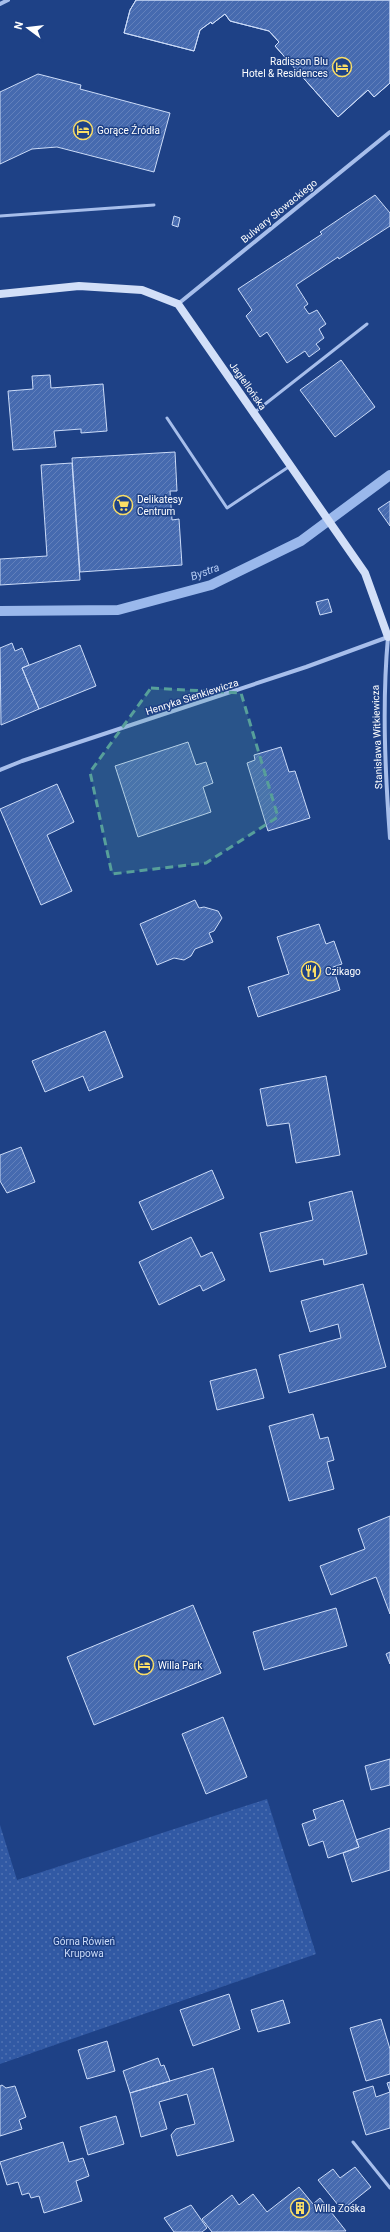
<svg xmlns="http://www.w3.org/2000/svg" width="390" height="2232" font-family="Roboto,sans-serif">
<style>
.grass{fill:url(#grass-dots)}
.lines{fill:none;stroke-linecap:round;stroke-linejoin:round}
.stream{stroke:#9ab8ec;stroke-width:10}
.building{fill:url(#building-hatch);stroke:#cbdbf8}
.lane{stroke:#a7beeb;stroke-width:3}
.street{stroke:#a7beeb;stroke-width:4}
.secondary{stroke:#d2dff8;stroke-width:8}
.marked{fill:#579f9a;fill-opacity:0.2;stroke:#579f9a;stroke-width:3;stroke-dasharray:8 5;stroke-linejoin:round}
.labels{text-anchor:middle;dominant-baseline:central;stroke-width:3;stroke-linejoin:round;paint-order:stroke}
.poi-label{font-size:10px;fill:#fff;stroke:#1e4186;text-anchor:start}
.street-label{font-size:10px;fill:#fff;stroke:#1e4186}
.park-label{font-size:10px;fill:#cbdbf8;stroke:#1e4186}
.water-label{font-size:11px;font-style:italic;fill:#b2c9f2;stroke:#1e4186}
</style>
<defs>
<pattern id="grass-dots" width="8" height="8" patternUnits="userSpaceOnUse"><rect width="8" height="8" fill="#3159a4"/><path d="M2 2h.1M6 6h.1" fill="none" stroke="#5072b2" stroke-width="1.8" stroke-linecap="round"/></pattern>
<pattern id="building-hatch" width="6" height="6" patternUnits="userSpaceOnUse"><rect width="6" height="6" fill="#466aaf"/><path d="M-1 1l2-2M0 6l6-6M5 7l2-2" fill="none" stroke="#6280bb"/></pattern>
</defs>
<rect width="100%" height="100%" fill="#1e4186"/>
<!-- grass -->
<path class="grass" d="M267 1799 316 1954 0 2064V1825L17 1880Z"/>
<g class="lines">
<!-- stream -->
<path class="stream" d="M0 611 118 610 211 585 301 541 390 475"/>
</g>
<!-- building -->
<path class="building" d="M136 0H390V83L374 97 368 90 338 117 275 46 279 42 269 31 230 21 225 14 212 24 211 22 200 30 194 51 124 33 130 10Z
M136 0H390V83L374 97 368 90 338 117 275 46 279 42 269 31 230 21 225 14 212 24 211 22 200 30 194 51 124 33 130 10Z
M38 74 81 85 80 89 170 113 154 172 57 147 32 149 0 164V92Z
M375 195 390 213V226L339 259 338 257 296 285 308 304 304 307 309 314 317 310 326 324 319 329 324 338 316 344 320 349 309 357 305 351 287 363 267 332 260 337 246 316 252 310 238 289 322 234 320 232Z
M174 216 180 218 178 227 172 225Z
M341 360 375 407 335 437 300 390Z
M50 375 51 388 103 384 107 431 81 433V429L54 431 56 447 13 450 8 391 33 389 32 376Z
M175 452 177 491H170L172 520 179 519 182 565 80 572 72 458Z
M72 463 80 580 0 585V559L47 556 41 465Z
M390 501V526L378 509Z
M328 599 332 612 320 615 316 602Z
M12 643 15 651 22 648 29 665 22 668 39 709 1 725 0 648Z
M80 645 96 686 39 709 22 668Z
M188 742 196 765 206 762 213 783 203 787 211 812 138 837 115 766Z
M281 747 289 772 295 771 310 818 268 831 247 763 255 760 254 755Z
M57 784 74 822 47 835 72 891 41 905 0 809Z
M195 900 199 908 204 907 218 911 222 918 214 931 209 933 213 942 195 949 191 956 184 960 174 958 157 965 140 924Z
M319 924 326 944 334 941 342 964 333 967 340 990 258 1017 248 987 289 974 277 937Z
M105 1031 123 1077 89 1091 83 1076 45 1092 32 1061Z
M326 1076 340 1155 296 1163 289 1123 267 1126 260 1089Z
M21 1147 35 1182 7 1193 0 1181V1155Z
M212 1170 224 1198 152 1230 139 1202Z
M352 1191 367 1254 324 1265 323 1259 270 1272 260 1233 313 1220 309 1202Z
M191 1237 201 1257 212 1252 225 1280 203 1291 200 1285 159 1305 139 1262Z
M363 1284 386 1367 289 1393 279 1355 341 1338 338 1324 310 1332 301 1301Z
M256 1369 264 1398 217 1410 210 1381Z
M313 1414 320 1439 328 1437 334 1460 327 1462 334 1489 289 1501 269 1426Z
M390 1516V1614L376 1577 331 1595 320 1566 365 1549 358 1529Z
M193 1605 221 1673 94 1725 67 1657Z
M336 1608 347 1646 264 1670 253 1632Z
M390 1652V1664L386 1654Z
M223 1717 247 1777 206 1794 182 1734Z
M390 1759V1785L371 1790 365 1766Z
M343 1800 359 1847 328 1858 323 1841 309 1846 302 1824 316 1819 313 1810Z
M390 1828V1870L352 1882 343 1853 359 1847 356 1840Z
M229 1994 240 2029 193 2046 180 2010Z
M283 2000 290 2023 258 2032 251 2010Z
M381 2019 390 2049V2074L366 2081 350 2028Z
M107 2041 115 2071 87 2079 78 2050Z
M158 2058 161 2066 164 2065 170 2081 130 2093 123 2071Z
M213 2068 234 2141 177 2156 171 2135 176 2129 195 2124 187 2094 159 2102 167 2129 141 2137 130 2093Z
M390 2082V2128L366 2135 353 2092 373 2086 376 2097 390 2092 387 2083Z
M2 2085 6 2088 15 2086 26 2117 19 2120 22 2129 0 2136V2086Z
M116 2116 124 2144 88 2155 80 2127Z
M63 2142 69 2162 83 2158 89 2176 76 2181 82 2201 44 2213 39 2196 31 2198 29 2193 22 2195 18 2182 7 2185 0 2162Z
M355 2167 371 2187 342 2210 318 2180 333 2169 340 2178Z
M299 2187 313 2204 320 2198 346 2231 212 2232 202 2219 232 2195 239 2205 253 2194 267 2212Z
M191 2205 207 2228 202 2232H174L164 2218Z"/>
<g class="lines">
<!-- lane -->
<path class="lane" d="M0 216 154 205
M255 412 367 324
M167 418 227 508 290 466
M353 2142 390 2188"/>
<!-- street -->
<path class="street" d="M0 4 8 0
M178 304 390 132
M0 770 22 761 306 667 388 637C382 704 385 770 390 838"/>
<!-- secondary -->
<path class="secondary" d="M0 294 79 286 142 290 178 304 365 573 388 637 390 636"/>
</g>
<!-- marked area -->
<path class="marked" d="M151 688 241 693 278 817 206 863 112 874 90 772Z"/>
<!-- icons -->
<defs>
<g id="hotel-ring" transform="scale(1)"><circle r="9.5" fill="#1e4186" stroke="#fade66" stroke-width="1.5"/><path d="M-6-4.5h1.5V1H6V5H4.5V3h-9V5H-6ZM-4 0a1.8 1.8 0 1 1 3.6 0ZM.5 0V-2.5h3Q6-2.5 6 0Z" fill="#fade66"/></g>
<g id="supermarket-ring" transform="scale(1)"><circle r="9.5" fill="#1e4186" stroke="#fade66" stroke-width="1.5"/><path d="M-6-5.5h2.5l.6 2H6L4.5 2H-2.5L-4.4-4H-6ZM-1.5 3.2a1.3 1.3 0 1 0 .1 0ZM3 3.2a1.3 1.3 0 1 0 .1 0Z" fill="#fade66"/></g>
<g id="restaurant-ring" transform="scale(1)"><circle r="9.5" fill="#1e4186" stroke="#fade66" stroke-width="1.5"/><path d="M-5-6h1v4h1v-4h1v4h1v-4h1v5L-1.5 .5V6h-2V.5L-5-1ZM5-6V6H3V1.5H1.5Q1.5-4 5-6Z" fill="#fade66"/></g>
<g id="building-ring" transform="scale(1)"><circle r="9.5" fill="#1e4186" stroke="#fade66" stroke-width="1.5"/><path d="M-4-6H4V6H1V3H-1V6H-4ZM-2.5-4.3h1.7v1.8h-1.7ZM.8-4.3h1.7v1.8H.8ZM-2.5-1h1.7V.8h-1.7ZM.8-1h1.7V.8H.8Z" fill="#fade66"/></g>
</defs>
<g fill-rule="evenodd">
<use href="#hotel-ring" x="342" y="67"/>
<use href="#hotel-ring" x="83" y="130"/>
<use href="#supermarket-ring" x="123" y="505"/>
<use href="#restaurant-ring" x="311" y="971"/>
<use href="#hotel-ring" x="144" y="1665"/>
<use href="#building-ring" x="300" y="2208"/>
</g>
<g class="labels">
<!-- poi labels -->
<g class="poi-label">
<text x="328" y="61" text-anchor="end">Radisson Blu<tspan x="328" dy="12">Hotel &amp; Residences</tspan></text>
<text x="97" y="130">Gorące Źródła</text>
<text x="137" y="499">Delikatesy<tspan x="137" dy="12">Centrum</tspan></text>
<text x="325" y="971">Czikago</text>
<text x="158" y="1665">Willa Park</text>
<text x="314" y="2208">Willa Zośka</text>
</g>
<!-- street labels -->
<g class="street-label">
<text transform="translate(279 211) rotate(-39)">Bulwary Słowackiego</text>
<text transform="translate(248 386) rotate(55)">Jagiellońska</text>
<text transform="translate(192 697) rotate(-18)">Henryka Sienkiewicza</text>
<text transform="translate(377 737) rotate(-92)">Stanisława Witkiewicza</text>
</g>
<!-- park labels -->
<g class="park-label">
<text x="84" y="1941">Górna Rówień<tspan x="84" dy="12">Krupowa</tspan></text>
</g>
<!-- water labels -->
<g class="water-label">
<text transform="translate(205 572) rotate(-20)">Bystra</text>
</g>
</g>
<!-- north arrow -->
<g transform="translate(28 28) rotate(285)" stroke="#1e4186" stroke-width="3" paint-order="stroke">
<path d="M0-3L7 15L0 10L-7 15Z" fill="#ffffff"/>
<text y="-6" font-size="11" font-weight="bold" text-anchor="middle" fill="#ffffff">N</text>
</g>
</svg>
